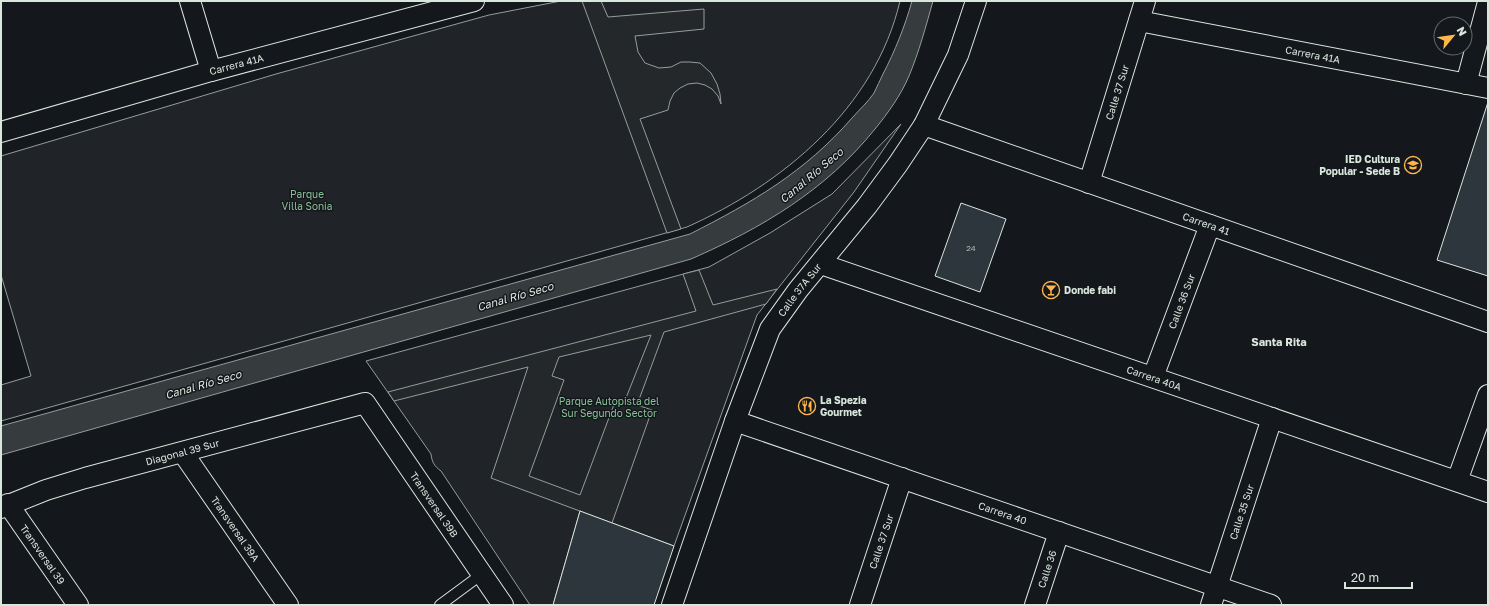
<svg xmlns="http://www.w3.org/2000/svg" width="1489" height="606" font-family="'Golos Text',sans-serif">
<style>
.green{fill:#202428;stroke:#939e99}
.parking{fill:#24282b;stroke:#939e99;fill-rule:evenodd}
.water{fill:#363b3e;stroke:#939e99}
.building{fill:#2c363c;stroke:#d8e6dc}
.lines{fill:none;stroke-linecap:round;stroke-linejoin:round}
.lane-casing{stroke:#d8e6dc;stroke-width:12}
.street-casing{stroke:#d8e6dc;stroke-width:22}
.lane{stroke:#14181c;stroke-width:10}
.street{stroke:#14181c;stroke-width:20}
.labels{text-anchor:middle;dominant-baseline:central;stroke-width:3;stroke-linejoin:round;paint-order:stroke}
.number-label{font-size:8px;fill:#adbab4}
.street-label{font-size:10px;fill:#d8e6dc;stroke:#14181c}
.poi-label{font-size:10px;font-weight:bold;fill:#d8e6dc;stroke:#14181c;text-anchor:start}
.park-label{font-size:10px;fill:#8ac095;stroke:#14181c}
.water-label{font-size:11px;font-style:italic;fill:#d8e6dc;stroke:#14181c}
.neighbourhood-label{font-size:11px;font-weight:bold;fill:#d8e6dc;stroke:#14181c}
</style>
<rect width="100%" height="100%" fill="#14181c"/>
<!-- green -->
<path class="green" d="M561 1H900C875 108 783 184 687 227L1 421V385L31 376 1 275V156L276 74 489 15Z
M901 124 854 192 757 315 674 546 580 511 553 605H530L441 471C434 466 432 462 431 454L366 361 709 267 770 233 832 194Z"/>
<!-- parking -->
<path class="parking" d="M582 1H601L608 17 704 9V29L635 36 638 52 645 63 659 68 671 67 681 62H690L700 63 711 73 717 84 720 94 721 104 718 96 712 89 705 85 697 83 688 84 680 88 674 93 670 101 668 110 640 119 681 229 667 233Z
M699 270 713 305 777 289 766 304 664 332 637 405 652 410 612 523 491 478 528 367 394 401 388 392 696 311 683 274ZM651 335 624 403 616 399 580 495 529 476 564 380 552 376 559 357Z"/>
<!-- water -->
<path class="water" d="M912 1H933C926 26 919 52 909 76 901 95 888 113 875 129 826 190 762 228 691 259L1 455V426L690 234C753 202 805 172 852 118 859 110 868 102 874 93 877 87 880 80 883 74 895 51 905 26 912 1Z"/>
<!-- building -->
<path class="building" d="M1488 102V276L1437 260Z
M961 203 1006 219 980 292 935 276Z
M580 511 674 546 654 605H553Z"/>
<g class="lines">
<!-- lane casing -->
<g class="lane-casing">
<path id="lane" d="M440 605 482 574"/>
</g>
<!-- street casing -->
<g class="street-casing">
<g id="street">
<path d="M190 1 211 71"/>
<path id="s1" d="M1139 21 1488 88"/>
<path d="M1466 84 1488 2"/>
<path id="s2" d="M924 125 1488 322"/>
<path id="s3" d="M1 132 211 71 474 1"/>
<path id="s4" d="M1089 183 1145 1"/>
<path id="s5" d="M821 264 1488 492"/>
<path id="s6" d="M1153 377 1210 225"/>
<path id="s7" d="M735 421 1271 605"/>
<path id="s8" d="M183 453 288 605"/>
<path d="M1457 481 1488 395"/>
<path id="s9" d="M8 504 78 605"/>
<path id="s10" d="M1 508 46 490 85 478 365 403 503 605"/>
<path id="s11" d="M672 605 735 421 770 329 798 290 867 206 898 164 924 125 958 55 976 1"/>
<path id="s12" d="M860 605 902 478"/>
<path id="s13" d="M1035 605 1059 532"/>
<path id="s14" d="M1211 605 1272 418"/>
</g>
</g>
<!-- lane -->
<use href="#lane" class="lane"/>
<!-- street -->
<use href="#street" class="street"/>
</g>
<!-- icons -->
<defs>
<g id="school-ring" transform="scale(0.9)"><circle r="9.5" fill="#14181c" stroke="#ffb74d" stroke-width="1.5"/><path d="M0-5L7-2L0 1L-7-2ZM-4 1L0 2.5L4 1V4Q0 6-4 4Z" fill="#ffb74d"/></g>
<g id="bar-ring" transform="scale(0.9)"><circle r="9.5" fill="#14181c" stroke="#ffb74d" stroke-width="1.5"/><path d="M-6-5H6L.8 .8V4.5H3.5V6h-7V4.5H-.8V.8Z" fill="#ffb74d"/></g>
<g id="restaurant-ring" transform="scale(0.9)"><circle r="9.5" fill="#14181c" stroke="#ffb74d" stroke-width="1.5"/><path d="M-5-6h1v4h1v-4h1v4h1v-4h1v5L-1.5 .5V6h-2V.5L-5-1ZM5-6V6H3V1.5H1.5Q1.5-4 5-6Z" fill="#ffb74d"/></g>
</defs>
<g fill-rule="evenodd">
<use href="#school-ring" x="1413" y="165"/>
<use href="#bar-ring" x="1051" y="290"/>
<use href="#restaurant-ring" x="807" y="406"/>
</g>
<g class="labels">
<!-- number labels -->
<g class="number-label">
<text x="971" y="248">24</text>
</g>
<!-- street labels -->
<g class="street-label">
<text stroke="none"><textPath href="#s1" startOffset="177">Carrera 41A</textPath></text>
<text stroke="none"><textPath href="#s3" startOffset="245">Carrera 41A</textPath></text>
<text stroke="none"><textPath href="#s4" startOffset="95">Calle 37 Sur</textPath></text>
<text stroke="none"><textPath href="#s2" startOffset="299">Carrera 41</textPath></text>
<text stroke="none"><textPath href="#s11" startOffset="342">Calle 37A Sur</textPath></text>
<text stroke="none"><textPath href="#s6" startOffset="81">Calle 36 Sur</textPath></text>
<text stroke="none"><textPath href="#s5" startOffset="352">Carrera 40A</textPath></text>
<text stroke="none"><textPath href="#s10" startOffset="190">Diagonal 39 Sur</textPath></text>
<text stroke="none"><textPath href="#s10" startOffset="502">Transversal 39B</textPath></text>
<text stroke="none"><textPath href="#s14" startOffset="98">Calle 35 Sur</textPath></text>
<text stroke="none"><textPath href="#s7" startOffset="283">Carrera 40</textPath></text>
<text stroke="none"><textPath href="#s8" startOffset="92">Transversal 39A</textPath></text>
<text stroke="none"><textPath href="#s12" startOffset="67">Calle 37 Sur</textPath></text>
<text stroke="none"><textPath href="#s9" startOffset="61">Transversal 39</textPath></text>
<text stroke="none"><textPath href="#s13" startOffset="38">Calle 36</textPath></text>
</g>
<!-- poi labels -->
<g class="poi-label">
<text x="1400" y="159" text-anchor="end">IED Cultura<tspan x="1400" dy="12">Popular - Sede B</tspan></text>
<text x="1064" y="290">Donde fabi</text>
<text x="820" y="400">La Spezia<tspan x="820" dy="12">Gourmet</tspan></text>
</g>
<!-- park labels -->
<g class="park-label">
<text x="307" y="194">Parque<tspan x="307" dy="12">Villa Sonia</tspan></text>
<text x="609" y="401">Parque Autopista del<tspan x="609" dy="12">Sur Segundo Sector</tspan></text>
</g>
<!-- water labels -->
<g class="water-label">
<text transform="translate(811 175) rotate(-40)">Canal Río Seco</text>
<text transform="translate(515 296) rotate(-16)">Canal Río Seco</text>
<text transform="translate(203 384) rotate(-16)">Canal Río Seco</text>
</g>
<!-- neighbourhood labels -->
<g class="neighbourhood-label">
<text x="1279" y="341">Santa Rita</text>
</g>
</g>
<!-- border -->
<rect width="1489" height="606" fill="none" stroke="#d8e6dc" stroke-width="4"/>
<!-- north arrow -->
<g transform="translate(1453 36) rotate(61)"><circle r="19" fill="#14181c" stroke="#626a69"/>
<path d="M0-3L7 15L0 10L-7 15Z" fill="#ffb74d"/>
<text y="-6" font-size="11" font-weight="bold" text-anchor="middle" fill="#d8e6dc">N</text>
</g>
<!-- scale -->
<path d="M1345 582v6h67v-6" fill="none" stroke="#d8e6dc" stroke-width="2"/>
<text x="1351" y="582" font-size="12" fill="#d8e6dc" stroke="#14181c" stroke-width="3" paint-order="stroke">20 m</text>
</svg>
